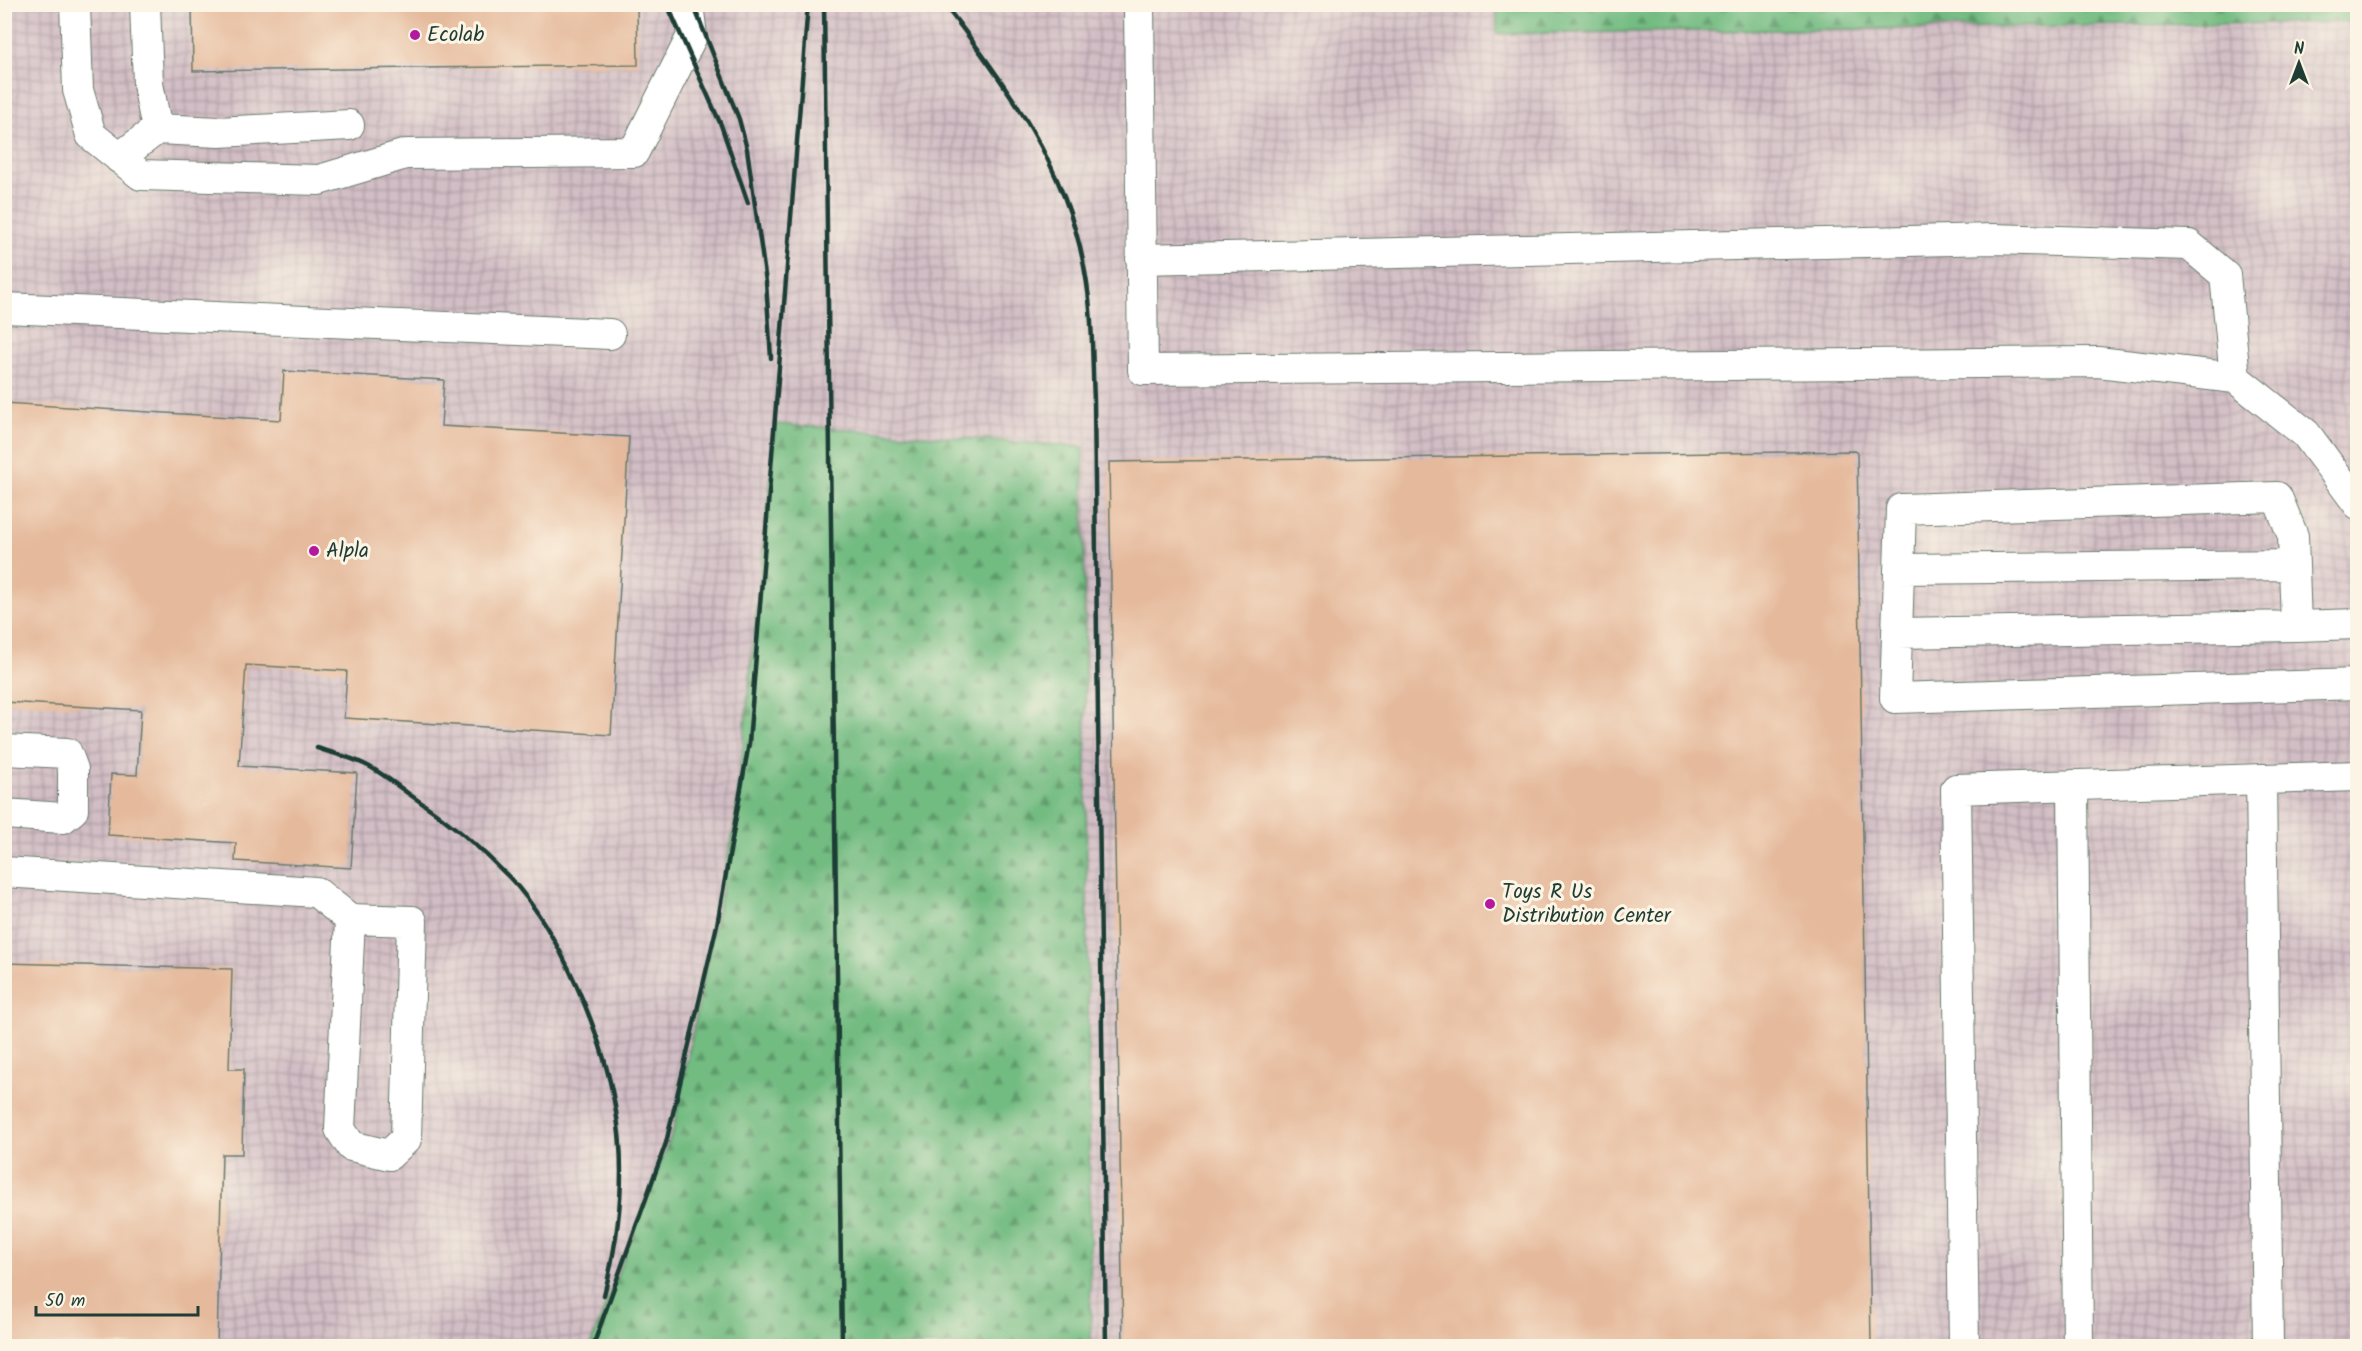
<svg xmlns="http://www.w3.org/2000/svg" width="2362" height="1351" font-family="Kalam,sans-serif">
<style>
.industrial{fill:url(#industrial-grid)}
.forest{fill:url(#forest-firs);stroke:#487c5a;stroke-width:1.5}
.building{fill:#e5b99b}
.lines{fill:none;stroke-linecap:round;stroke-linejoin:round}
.minor-casing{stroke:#6a7a6b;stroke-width:32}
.minor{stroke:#fff;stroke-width:30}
.rail{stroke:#1f3d34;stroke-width:4.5}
.poi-dot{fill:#b5179e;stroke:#fcf5e5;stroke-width:2}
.labels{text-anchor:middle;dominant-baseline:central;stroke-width:6;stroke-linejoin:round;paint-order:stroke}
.poi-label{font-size:21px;fill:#1f3d34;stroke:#fcf5e5;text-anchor:start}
</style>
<defs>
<pattern id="industrial-grid" width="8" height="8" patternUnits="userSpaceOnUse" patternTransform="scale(1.5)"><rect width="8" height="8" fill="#d2bdc5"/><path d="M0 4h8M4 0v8" fill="none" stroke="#aa9ba1"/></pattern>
<pattern id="forest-firs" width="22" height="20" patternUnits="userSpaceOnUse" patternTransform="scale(1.5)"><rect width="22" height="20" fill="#72bb81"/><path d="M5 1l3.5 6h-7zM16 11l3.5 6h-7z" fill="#5d996a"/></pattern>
</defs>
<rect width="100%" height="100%" fill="#fcf5e5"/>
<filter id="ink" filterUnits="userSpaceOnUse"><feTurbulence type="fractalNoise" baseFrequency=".0167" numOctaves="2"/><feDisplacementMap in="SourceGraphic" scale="12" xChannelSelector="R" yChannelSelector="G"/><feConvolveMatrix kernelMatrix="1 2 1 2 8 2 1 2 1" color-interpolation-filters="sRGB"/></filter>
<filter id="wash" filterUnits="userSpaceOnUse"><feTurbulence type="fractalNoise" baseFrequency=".008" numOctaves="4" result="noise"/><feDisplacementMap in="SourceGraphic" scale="24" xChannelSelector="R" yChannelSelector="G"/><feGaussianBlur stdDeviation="1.35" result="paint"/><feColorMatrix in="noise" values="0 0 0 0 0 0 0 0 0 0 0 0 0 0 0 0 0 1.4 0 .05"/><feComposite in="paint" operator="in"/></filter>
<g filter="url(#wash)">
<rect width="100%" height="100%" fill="#f5ebd2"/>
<!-- industrial -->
<path class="industrial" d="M1497 4V34L2357 22V1346H1091L1083 447 735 822 673 1132 590 1346H5V5Z"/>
<!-- forest -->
<path class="forest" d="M2357 4V22L1497 34V4Z
M776 424 1083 447 1091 1346H590L673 1131 735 822Z"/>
<g id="blocks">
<!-- building -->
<path class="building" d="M192 4H637L638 65 193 71Z
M284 371 444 380 441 426 629 437 611 735 344 718 347 671 246 665 239 766 357 773 351 868 235 861 236 843 108 835 111 774 137 775 141 710 4 702V403L281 420Z
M1857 451 1871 1346H1123L1109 462Z
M4 963 232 969 229 1069H244L242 1154H222L217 1346H4Z"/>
</g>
</g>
<g filter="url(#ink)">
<use href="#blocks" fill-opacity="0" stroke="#6a7a6b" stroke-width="1.5"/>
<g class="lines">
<!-- minor casing -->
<g class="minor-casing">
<path id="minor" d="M75 4 78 90 91 135 141 175 319 180 406 154 634 152 692 36 688 4
M145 4 148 84 157 129
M1139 4 1143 370 2098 362 2235 378 2306 434 2358 504
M119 158 157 129 219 132 349 125
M1141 259 1993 239 2189 245 2225 275 2235 378
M4 308 610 334
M1899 569 2294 565
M2358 624 2296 626 2293 536 2277 497 1901 509 1895 698 2358 684
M1897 633 2296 626
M4 750 67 753 73 769V810L63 818 4 814
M2261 779 2268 1346
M2073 785 2078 1346
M4 872 316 892 350 919 340 1129 351 1146 389 1155 406 1139 412 921 350 919
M1964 1346 1956 789 2358 776"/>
</g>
<!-- minor -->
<use href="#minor" class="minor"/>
<!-- rail -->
<path class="rail" d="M667 4 721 125 748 203
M693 4 739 119 747 149 766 282 771 358
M824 4 842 1346
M944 4C1007 85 1068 169 1085 272 1093 314 1092 358 1094 400L1106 1346
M317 748C332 753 350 757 364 764 380 771 395 784 409 794 445 818 480 847 510 878 559 930 603 1036 615 1106 627 1169 620 1233 604 1295
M593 1346 666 1143 717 925 749 743 808 4"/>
</g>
</g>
<!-- markers -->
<g class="poi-dot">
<circle cx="415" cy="35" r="6"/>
<circle cx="314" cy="551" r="6"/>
<circle cx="1490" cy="904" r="6"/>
</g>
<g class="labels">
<!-- poi labels -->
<g class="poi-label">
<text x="427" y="35">Ecolab</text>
<text x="326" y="551">Alpla</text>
<text x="1502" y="892">Toys R Us<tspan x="1502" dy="24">Distribution Center</tspan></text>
</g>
</g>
<!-- margin -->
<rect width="2362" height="1351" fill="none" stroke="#fcf5e5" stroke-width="24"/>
<!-- north arrow -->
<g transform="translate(2299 63)" stroke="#fcf5e5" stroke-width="4.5" paint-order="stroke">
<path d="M0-4.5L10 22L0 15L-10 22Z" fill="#1f3d34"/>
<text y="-9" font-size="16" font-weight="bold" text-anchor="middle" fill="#1f3d34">N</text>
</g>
<!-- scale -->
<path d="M36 1306v9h162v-9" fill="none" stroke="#1f3d34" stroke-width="3"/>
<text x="45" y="1306" font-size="18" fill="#1f3d34" stroke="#fcf5e5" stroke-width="4.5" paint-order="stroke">50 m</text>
</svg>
